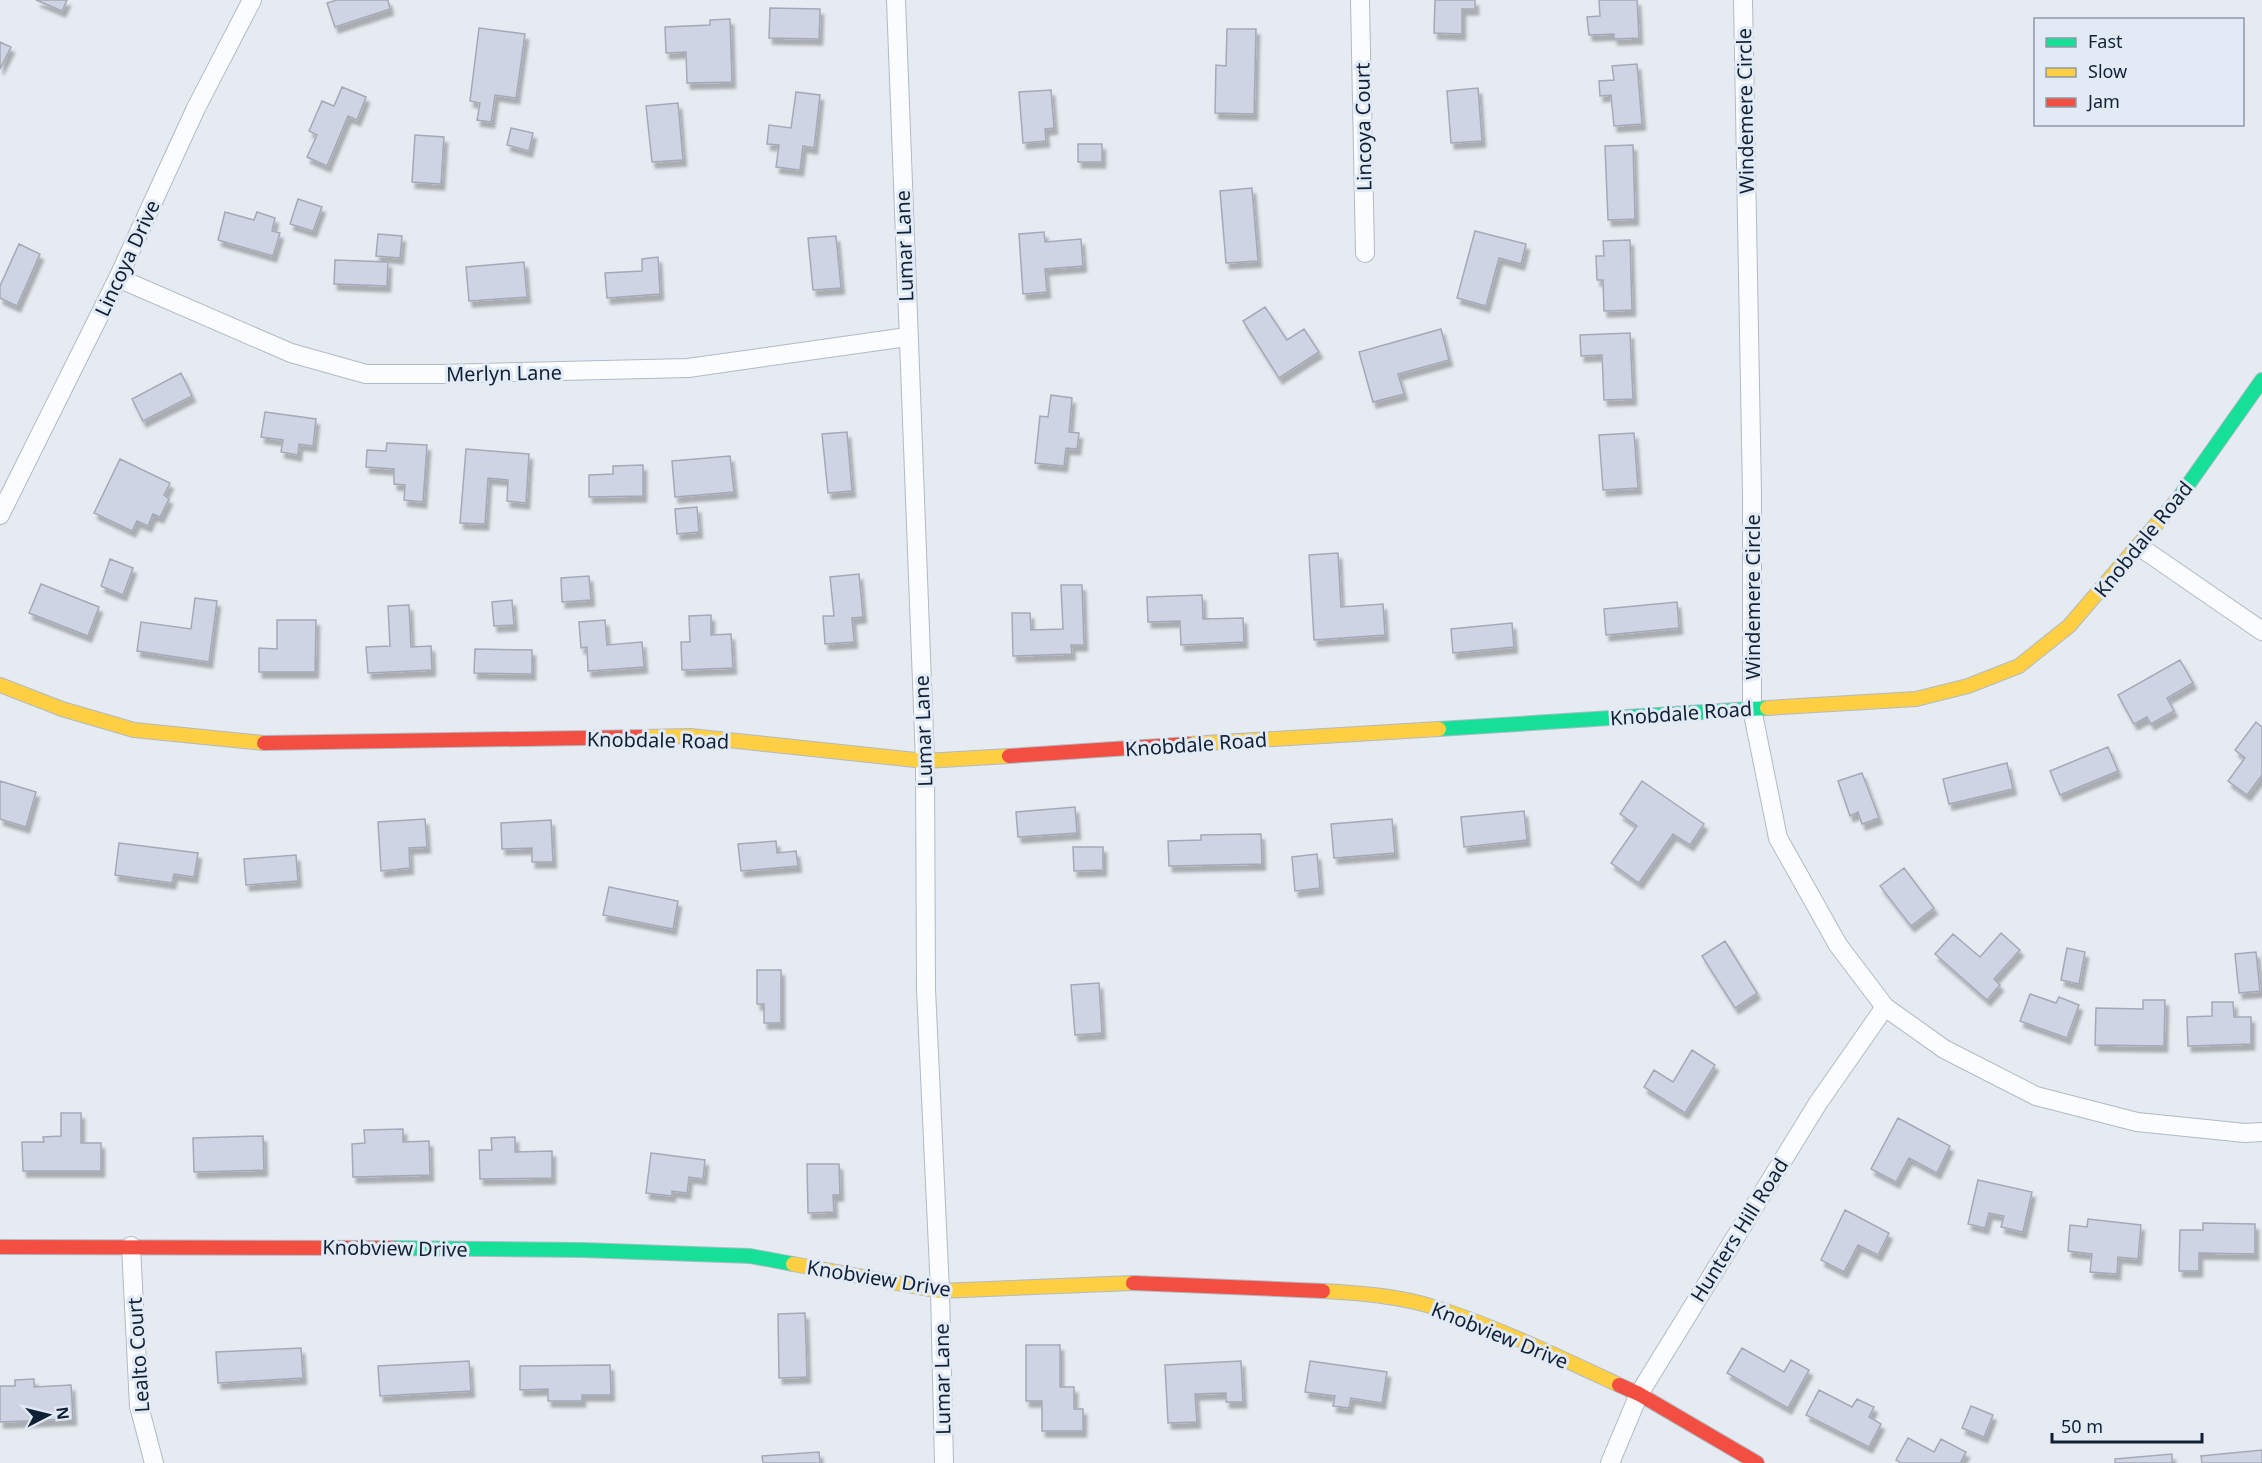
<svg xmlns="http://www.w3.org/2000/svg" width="2262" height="1463" font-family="'Noto Sans',sans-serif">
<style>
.building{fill:#cfd4e4;stroke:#a5a9b7;stroke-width:1.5;filter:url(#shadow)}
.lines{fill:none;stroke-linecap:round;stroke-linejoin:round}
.street-casing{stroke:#b0bac6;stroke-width:20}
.fast-casing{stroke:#b0bac6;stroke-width:16}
.slow-casing{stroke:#b0bac6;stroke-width:16}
.jam-casing{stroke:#b0bac6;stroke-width:16}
.street{stroke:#fbfcfd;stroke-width:18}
.fast{stroke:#16e098;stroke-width:14}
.slow{stroke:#ffcf43;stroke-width:14}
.jam{stroke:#f24e42;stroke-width:14}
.labels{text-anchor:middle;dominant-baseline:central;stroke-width:6;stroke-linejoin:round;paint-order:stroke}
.street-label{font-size:20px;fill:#112135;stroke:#e1eaf5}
</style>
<defs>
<filter id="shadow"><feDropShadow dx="3.5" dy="6" stdDeviation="1.5" flood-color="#0004"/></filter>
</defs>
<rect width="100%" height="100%" fill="#e6ebf1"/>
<!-- building -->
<path class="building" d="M36 0H67L62 11Z
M337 0H388L390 9 335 27 327 3Z
M1435 0H1475V9H1462V34L1434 33Z
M1599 0H1637L1639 38 1614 39V34L1589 35 1587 17 1600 16Z
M770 8 820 9 819 39 769 38Z
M730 19 732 82 687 83 686 52 666 53 665 27 710 25V20Z
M479 28 525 34 516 98 495 95 491 122 477 120 480 103 470 101Z
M1227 29H1256L1254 114 1215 113 1216 65 1226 66Z
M0 42 11 47 0 69Z
M1637 64 1642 124 1614 126 1611 95 1600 96 1599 81 1614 80 1612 66Z
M342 87 366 97 357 120 348 116 327 166 307 157 317 135 309 131 322 101 334 106Z
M1478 88 1482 141 1451 143 1447 91Z
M1051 90 1054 128 1045 129 1046 141 1023 143 1019 92Z
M796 92 820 95 814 148 803 146 800 170 776 167 779 145 767 144 769 125 791 128Z
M678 103 683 160 652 162 646 106Z
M511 128 533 133 529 151 507 145Z
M415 135 444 137 441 184 412 182Z
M1078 144H1102V162H1078Z
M1633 145 1635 219 1608 220 1605 146Z
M1252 188 1258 261 1226 263 1220 191Z
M298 199 322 207 313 231 290 224Z
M225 212 254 220 257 212 275 218 272 231 280 233 273 256 218 240Z
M1475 231 1526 244 1521 264 1499 258 1486 306 1457 298Z
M1044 232 1045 242 1081 239 1083 266 1045 269 1047 292 1023 294 1019 234Z
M378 234 402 236 400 258 376 256Z
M836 236 841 288 813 290 808 238Z
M1630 240 1632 310 1604 311 1603 280H1597L1596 256H1604L1603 241Z
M19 244 40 254 17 306 0 298V286Z
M658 257 660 294 607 298 605 273 642 271V259Z
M335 260 388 262 387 286 334 284Z
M524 262 527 297 469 301 466 267Z
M1265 307 1287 340 1304 329 1319 352 1279 378 1243 321Z
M1441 329 1449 360 1398 374 1404 394 1373 402 1359 352Z
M1630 333 1633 399 1604 400 1602 355 1581 356 1580 335Z
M181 373 192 396 143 421 132 399Z
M1051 395 1072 398 1069 432 1079 433 1077 449 1066 448 1064 466 1035 463 1040 416 1048 417Z
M265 412 316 419 313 446 299 444 298 455 281 452 283 440 261 437Z
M847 432 852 491 828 493 822 434Z
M1634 433 1638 488 1603 490 1599 435Z
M387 443 427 445 423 502 404 500 405 485 394 484V469L366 467 367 450 386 451Z
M466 449 529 454 526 503 507 501 508 480 488 478 485 524 460 523Z
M730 456 734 492 675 497 672 461Z
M120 459 170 483 164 495 169 499 160 517 153 514 148 526 137 521 132 531 94 513Z
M643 465V496L589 497V475L613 474V466Z
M697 507 699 532 677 534 675 509Z
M1338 553 1341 607 1383 604 1385 635 1314 640 1309 555Z
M110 559 133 568 123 595 101 586Z
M859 574 863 617 852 618 854 642 825 644 823 616H834L830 577Z
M589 576 591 600 562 602 561 578Z
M41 584 99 607 88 636 29 613Z
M1061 585H1082L1084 645H1071L1072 654 1013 656 1012 613H1030L1031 630 1063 629Z
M1202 595 1203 619 1243 618 1244 642 1181 645 1180 621 1148 622 1147 597Z
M195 598 217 601 209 662 137 651 141 622 191 629Z
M512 600 514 625 494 626 492 602Z
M1677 602 1679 628 1606 635 1604 609Z
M409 605 411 647 431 646 432 670 368 673 366 647 390 646 388 606Z
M711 615V635L731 634 733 668 682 670 681 642H690L689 616Z
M277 620H316L315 672H259V648L277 649Z
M605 620 607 645 642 642 644 667 588 671 587 647 581 648 579 622Z
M1512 623 1514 647 1453 653 1451 629Z
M475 649 532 650V674L474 673Z
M2180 660 2193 683 2167 698 2174 711 2151 724 2147 717 2134 724 2118 695Z
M2256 722 2262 727V775L2247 795 2228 781 2245 758 2235 750Z
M2108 747 2118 771 2060 795 2050 771Z
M2007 763 2013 789 1949 804 1943 779Z
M1862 773 1879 818 1862 824 1858 812 1850 816 1838 781Z
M0 781 36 792 26 827 0 819Z
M1642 781 1704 824 1690 845 1673 834 1639 883 1611 863 1637 826 1620 814Z
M1075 807 1077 833 1018 837 1016 812Z
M1524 811 1527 840 1464 847 1461 817Z
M425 819 427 847 409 848 410 868 381 871 378 822Z
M1392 819 1395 853 1334 858 1331 824Z
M551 820 553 862H532V848L502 849 501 823Z
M1261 834 1262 864 1169 866 1168 841 1201 840V835Z
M776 841 777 853 796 851 798 866 741 871 738 844Z
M119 843 198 853 194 877 174 874 172 883 115 875Z
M1073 847H1103V870L1074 871Z
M1317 854 1320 888 1295 891 1292 857Z
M296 855 298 881 246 885 244 859Z
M1904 868 1934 908 1911 926 1880 886Z
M609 887 678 901 673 929 603 915Z
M2001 933 2020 950 1994 979 2000 985 1987 1000 1935 954 1953 934 1980 957Z
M1725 941 1757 993 1735 1008 1702 956Z
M2067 948 2085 952 2079 984 2061 980Z
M2256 952 2260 991 2239 993 2235 954Z
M757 970H781V1023H764V1004H757Z
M1099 983 1102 1033 1075 1035 1071 985Z
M2030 994 2056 1003 2059 997 2079 1005 2067 1038 2020 1021Z
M2143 1000H2165L2164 1046 2095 1045 2096 1008 2143 1009Z
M2212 1002H2233L2234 1017H2251V1044L2188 1046 2187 1017 2212 1016Z
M1692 1050 1715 1065 1685 1113 1644 1087 1654 1070 1673 1082Z
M61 1113H81V1143H101V1171H23L22 1142H44L43 1137 61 1136Z
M1898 1118 1950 1146 1937 1173 1909 1158 1896 1182 1871 1169Z
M403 1129V1142L429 1141 430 1175 353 1177 352 1144 365 1143 364 1130Z
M263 1136 264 1170 194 1172 193 1138Z
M515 1137V1152L552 1151V1178L480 1179 479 1150H492L491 1138Z
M651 1153 705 1160 703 1179 689 1177 687 1193 672 1191V1196L646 1193Z
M807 1164H839L840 1195H833L834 1212 808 1213Z
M1978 1180 2032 1192 2023 1232 2001 1227 2004 1216 1989 1213 1985 1228 1968 1224Z
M1845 1210 1889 1233 1878 1255 1858 1245 1844 1272 1821 1260Z
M2088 1219 2141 1225 2138 1259 2118 1257 2117 1274 2090 1272 2092 1254 2068 1251 2070 1225 2087 1227Z
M2203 1223 2255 1224V1254L2199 1253V1271H2179L2180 1230H2203Z
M805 1313 807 1377 779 1378 778 1314Z
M1026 1345H1060V1387H1074V1409H1083V1431H1042V1401H1026Z
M301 1348 303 1378 218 1383 216 1352Z
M1742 1348 1784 1372 1791 1360 1809 1370 1788 1408 1727 1373Z
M469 1361 471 1391 380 1396 378 1366Z
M1241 1361 1243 1402H1226V1393L1195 1394 1197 1422 1168 1423 1165 1365Z
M1310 1361 1387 1372 1382 1403 1351 1398 1349 1408 1333 1406 1335 1396 1305 1392Z
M610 1365 611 1395H582V1401H548V1389L520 1390V1366Z
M34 1379V1387L71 1385 73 1419 0 1422V1386H15V1380Z
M1819 1390 1852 1407 1857 1399 1874 1407 1869 1417 1881 1424 1869 1447 1806 1415Z
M1971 1406 1993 1415 1984 1437 1962 1428Z
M1908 1438 1934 1452 1941 1439 1966 1452 1960 1463H1901L1896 1460Z
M2262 1450V1463H2202L2201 1456Z
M819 1452 820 1463H763L762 1456Z
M2172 1454V1463H2115V1459Z"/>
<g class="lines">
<!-- street casing -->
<g class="street-casing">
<path id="street" d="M896 0 925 761 926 989 940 1291 944 1463
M1360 0 1365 253
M1743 0 1752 495V709L1778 838 1838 945 1885 1007 1944 1049 2036 1096 2137 1122 2245 1133 2262 1132
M118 278 291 353 366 374H440L688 368 907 337
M0 515 118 278 196 108 252 0
M2140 547 2262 631
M131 1246 139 1406 154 1463
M1610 1463 1639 1394 1818 1103 1885 1007"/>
</g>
<!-- fast casing -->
<g class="fast-casing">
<path id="fast" d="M2178 499 2262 380
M1439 729 1767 708
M392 1248 582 1250 750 1256 793 1264"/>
</g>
<!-- slow casing -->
<g class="slow-casing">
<path id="slow" d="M0 685 62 709 134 730 264 743
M1767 708 1916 699 1968 686 2019 666 2069 626 2178 499
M643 737 690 736 925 761 1009 756
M1189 744 1439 729
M793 1264 940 1291 1133 1283
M1323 1291C1360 1293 1400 1296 1437 1308 1499 1328 1559 1357 1619 1385"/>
</g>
<!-- jam casing -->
<g class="jam-casing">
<path id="jam" d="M264 743 643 737
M1009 756 1189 744
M0 1247 392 1248
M1133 1283 1323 1291
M1619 1385 1639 1394 1757 1463"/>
</g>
<!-- street -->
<use href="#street" class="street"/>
<!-- fast -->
<use href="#fast" class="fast"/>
<!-- slow -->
<use href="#slow" class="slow"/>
<!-- jam -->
<use href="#jam" class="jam"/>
</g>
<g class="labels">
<!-- street labels -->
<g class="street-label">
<text transform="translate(1745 111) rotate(-91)">Windemere Circle</text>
<text transform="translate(1363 127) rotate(-91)">Lincoya Court</text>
<text transform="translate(904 246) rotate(-92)">Lumar Lane</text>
<text transform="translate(127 258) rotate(-65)">Lincoya Drive</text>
<text transform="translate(504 373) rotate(-1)">Merlyn Lane</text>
<text transform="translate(2143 539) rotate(-51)">Knobdale Road</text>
<text transform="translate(1752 597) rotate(-90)">Windemere Circle</text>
<text transform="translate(1681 713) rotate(-4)">Knobdale Road</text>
<text transform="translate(923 731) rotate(-92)">Lumar Lane</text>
<text transform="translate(658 740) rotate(1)">Knobdale Road</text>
<text transform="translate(1196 744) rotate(-4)">Knobdale Road</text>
<text transform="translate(1739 1230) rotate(-58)">Hunters Hill Road</text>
<text transform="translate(395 1248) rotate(1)">Knobview Drive</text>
<text transform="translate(879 1278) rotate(9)">Knobview Drive</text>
<text transform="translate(1500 1335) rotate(22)">Knobview Drive</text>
<text transform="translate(138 1355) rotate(-94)">Lealto Court</text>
<text transform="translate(942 1379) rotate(-91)">Lumar Lane</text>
</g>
</g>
<!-- legend -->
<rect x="2034" y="18" width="210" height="108" fill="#e1eaf5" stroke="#8e9aa8" stroke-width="1.5"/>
<rect x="2046" y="38" width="30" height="9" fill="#16e098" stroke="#8e9aa8" stroke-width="1.5"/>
<text x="2088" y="48" font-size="18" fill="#112135">Fast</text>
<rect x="2046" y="68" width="30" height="9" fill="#ffcf43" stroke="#8e9aa8" stroke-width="1.5"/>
<text x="2088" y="78" font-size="18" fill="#112135">Slow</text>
<rect x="2046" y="98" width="30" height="9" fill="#f24e42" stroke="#8e9aa8" stroke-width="1.5"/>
<text x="2088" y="108" font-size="18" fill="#112135">Jam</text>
<!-- north arrow -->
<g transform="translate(48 1415) rotate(83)" stroke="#e1eaf5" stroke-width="4.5" paint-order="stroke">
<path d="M0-4.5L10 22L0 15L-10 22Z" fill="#112135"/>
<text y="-9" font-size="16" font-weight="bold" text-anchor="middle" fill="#112135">N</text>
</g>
<!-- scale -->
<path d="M2052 1433v9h150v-9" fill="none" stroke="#112135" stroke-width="3"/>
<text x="2061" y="1433" font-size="18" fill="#112135" stroke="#e1eaf5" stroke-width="4.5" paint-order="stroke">50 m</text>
</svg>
